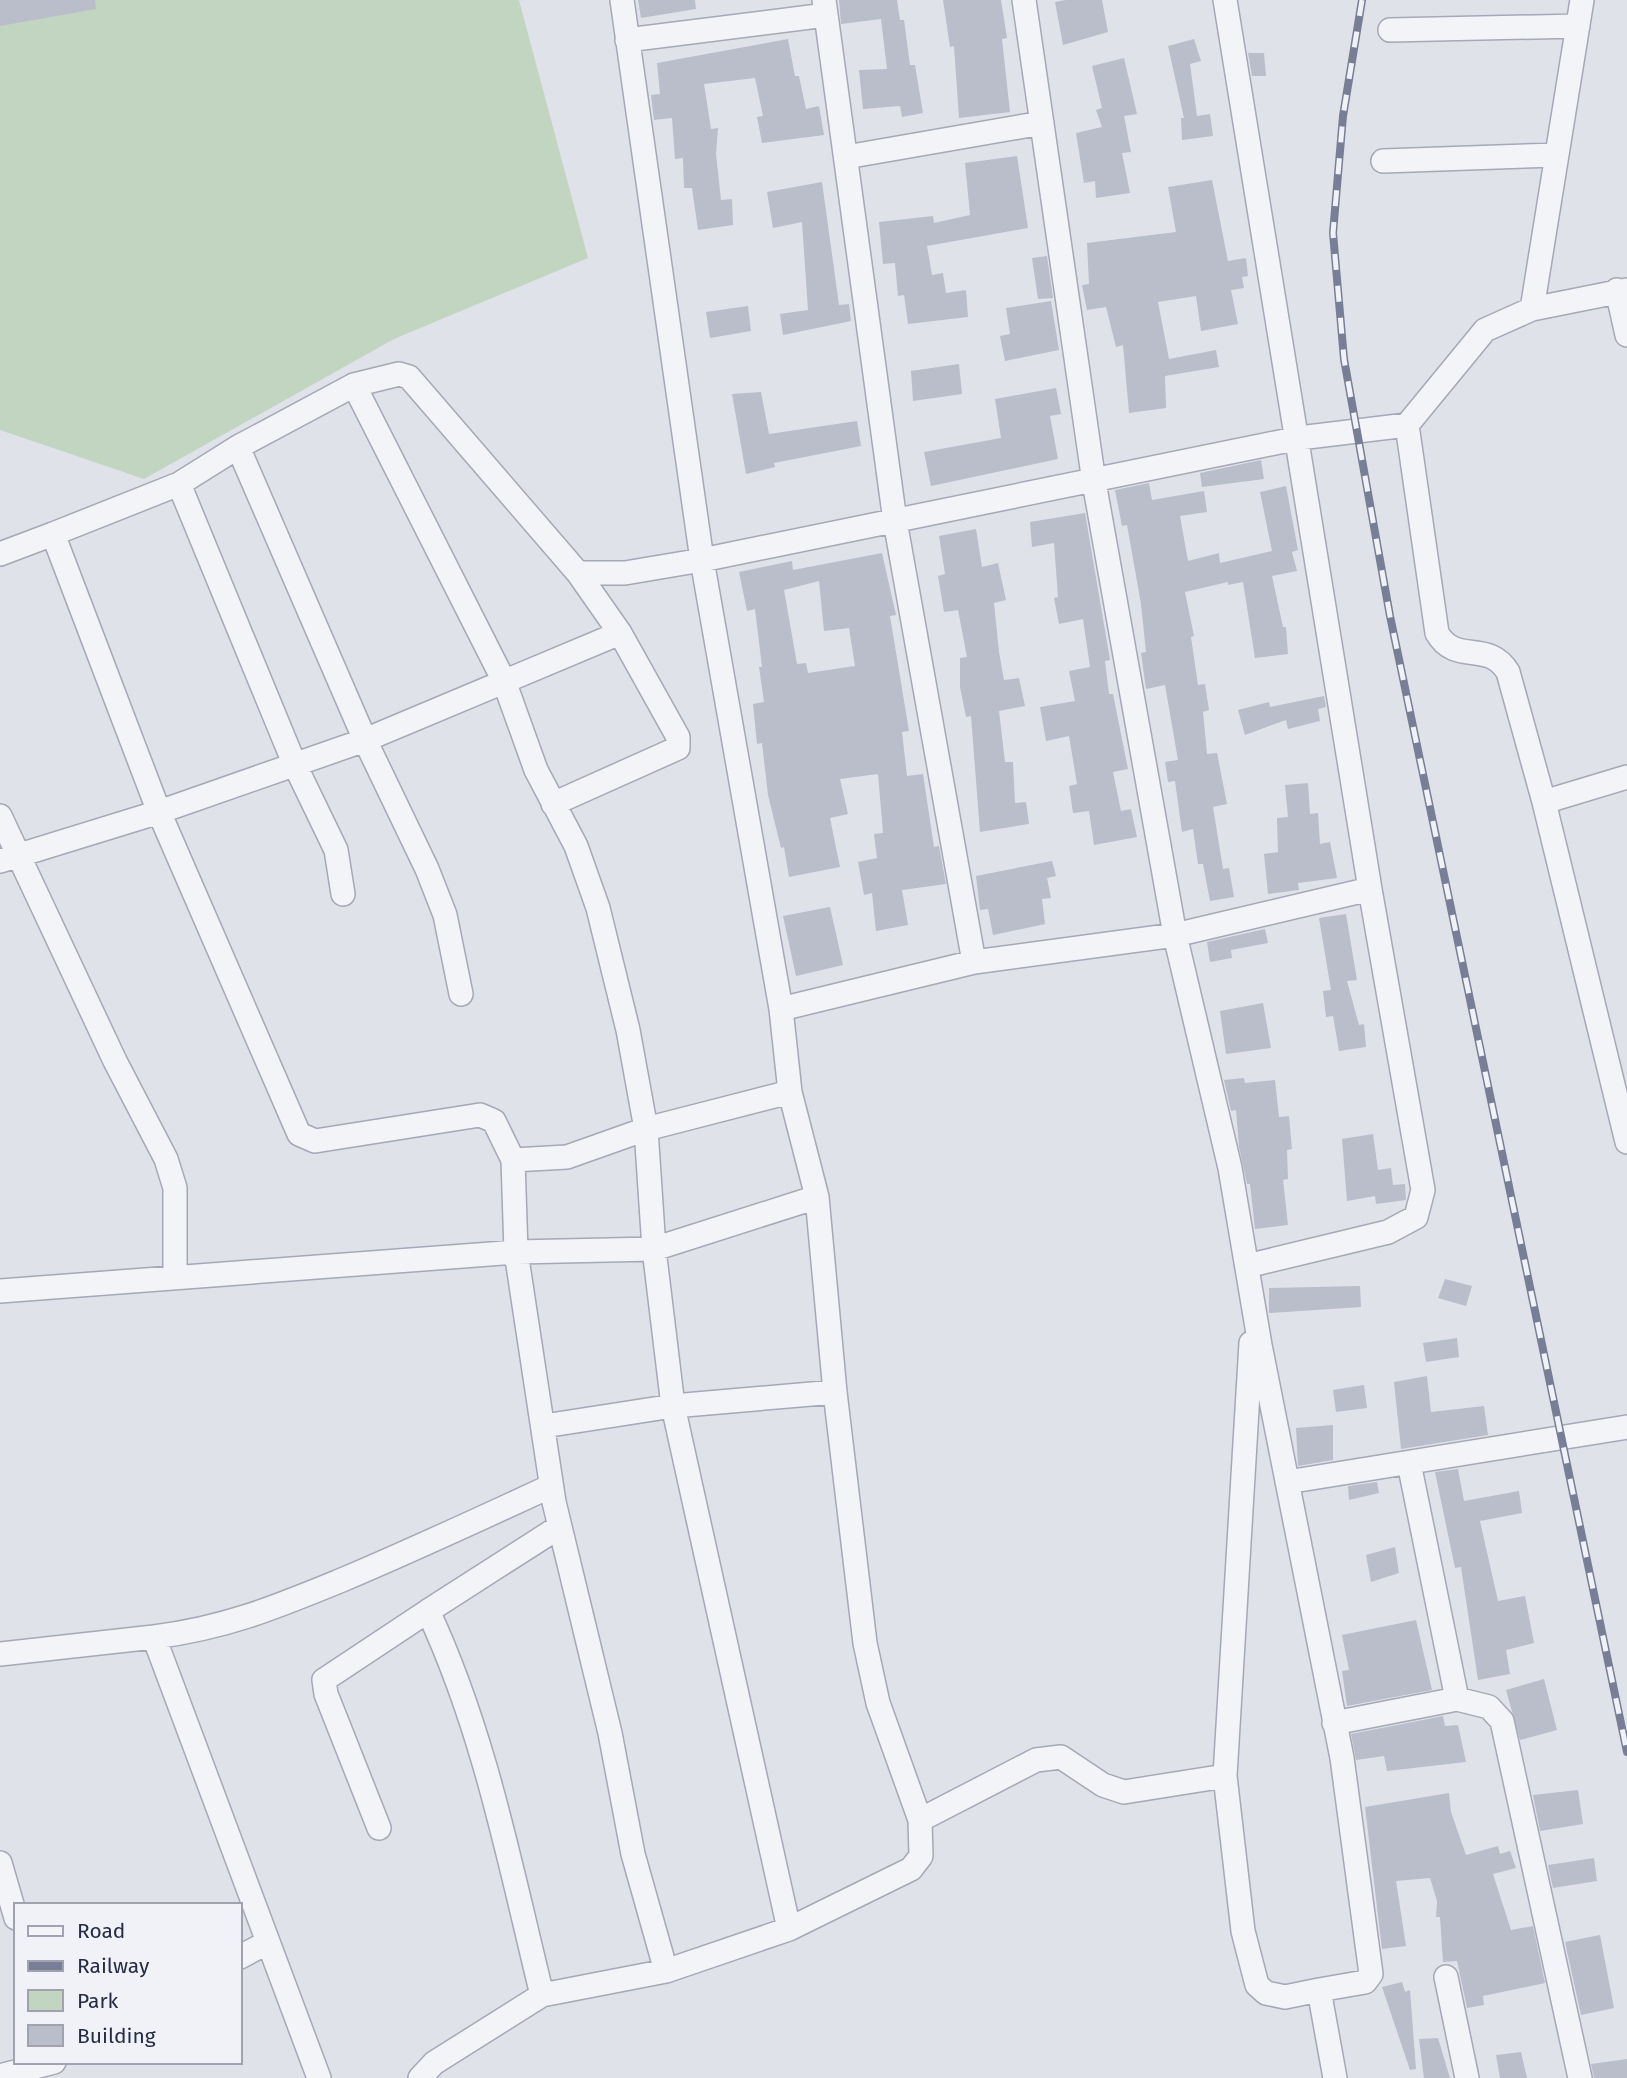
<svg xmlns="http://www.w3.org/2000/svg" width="1627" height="2078" font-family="'Fira Sans',sans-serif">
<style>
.green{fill:#c2d5c1}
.building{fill:#babdca;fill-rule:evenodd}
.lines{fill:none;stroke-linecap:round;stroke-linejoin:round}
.minor-casing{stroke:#a5a8b5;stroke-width:26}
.minor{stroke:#f3f4f8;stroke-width:23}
.rail-casing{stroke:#787e95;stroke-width:8}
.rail{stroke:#f0f2f7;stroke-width:5;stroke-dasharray:16;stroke-linecap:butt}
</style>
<rect width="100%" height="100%" fill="#e0e2ea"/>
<!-- green -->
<path class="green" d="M0 0H519L588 258 394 339 144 479 0 430Z"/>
<!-- building -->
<path class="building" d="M0 0H95L96 9 0 26Z
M638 0H695L696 9 641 18Z
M839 0H897L900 20H904L910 65H915L923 113 902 117 900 106 863 109 859 70 887 69 881 19 841 24Z
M943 0H1001L1007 38 1002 39 1010 112 959 118 954 46 950 47Z
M1066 0H1102L1108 32 1063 45 1055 2Z
M788 39 795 76H799L806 109 819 106 824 135 762 143 757 117 763 116 755 78 704 84 711 129 718 128 716 154 721 200 732 199 733 225 698 230 692 188H684L683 158 675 159 672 118 654 120 651 95 660 94 657 63Z
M1194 39 1201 61 1190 64 1197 116 1210 114 1213 136 1182 140 1181 118H1184L1168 46Z
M1248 53H1264L1266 76H1252Z
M1124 58 1137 114 1124 116 1131 152 1122 153 1130 193 1096 198 1095 181 1084 183 1076 133 1102 127 1096 110 1102 108 1092 66Z
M1017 156 1028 228 927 246 932 275 943 273 946 293 966 290 968 317 908 324 904 295 898 296 895 263 883 264 879 222 933 216 934 223 970 215 965 163Z
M1212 180 1228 261 1246 258 1248 276 1242 277 1244 288 1231 290 1238 324 1201 331 1196 296 1158 302 1169 359 1216 350 1219 367 1165 376 1166 408 1129 413 1123 345 1116 347 1106 307 1087 310 1082 285 1089 284 1087 243 1176 232 1168 187Z
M822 182 839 305 849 304 851 321 783 335 780 314 808 310 802 222 773 228 767 192Z
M1047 256 1053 298 1038 299 1032 258Z
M1051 301 1059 350 1005 361 1000 336 1010 334 1006 308Z
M748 306 751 331 710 338 706 312Z
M959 364 962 394 913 401 911 371Z
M1056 388 1061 414 1050 416 1058 459 931 486 924 452 1001 438 995 399Z
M761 392 769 434 857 421 861 446 774 463 775 467 746 474 732 394Z
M1261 460 1264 479 1202 487 1200 473Z
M1149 483 1152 500 1204 491 1207 512 1180 516 1188 561 1219 553 1220 563 1272 551 1260 492 1286 486 1298 550 1292 552 1297 571 1272 576 1283 627H1286L1288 654 1255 658 1243 582 1228 585V582L1185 592 1194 636 1191 637 1198 685 1205 684 1209 710 1203 712 1207 754 1217 753 1227 804 1213 807 1223 869 1229 868 1234 897 1210 901 1203 864H1198L1193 829 1182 832 1175 781 1168 782 1165 762 1178 760 1165 685 1146 689 1141 653 1146 652 1141 604 1127 525 1122 526 1115 490Z
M1085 513 1110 660 1105 661 1109 694H1113L1128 769 1113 772 1121 811 1131 809 1137 837 1094 845 1089 811 1073 813 1069 786 1077 784 1069 736 1046 741 1040 707 1075 701 1069 671 1090 667 1083 619 1059 624 1054 598 1058 597 1054 543 1032 547 1030 522Z
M976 529 982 567 998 563 1006 600 994 603 999 652 1004 680 1019 678 1025 706 999 711 1005 762H1013L1015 803 1026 802 1029 824 980 832 971 716 966 717 960 687V658L967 657 958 610 944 612 938 576 945 574 939 536Z
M882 553 896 615 890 616 909 731 902 732 907 776 923 774 934 847 939 846 946 884 902 890 908 925 876 931 872 893 864 895 858 862 877 858 874 834 883 833 878 774 840 779 848 814 830 818 840 867 789 877 784 847 781 848 768 795 762 743 757 744 753 704 764 702 759 667H762L755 609 747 611 739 572 792 561 793 570ZM819 581 824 631 849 628 855 666 808 673 806 663 797 664 784 590Z
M1324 696 1326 707 1318 709 1320 721 1288 729 1286 720 1245 735 1238 710 1269 702 1270 707Z
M1308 783 1310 814 1318 813 1320 844 1330 842 1337 878 1298 883 1299 890 1268 894 1264 854 1278 852 1277 818 1288 817 1285 785Z
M1052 861 1056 876 1047 878 1051 898 1042 899 1045 924 993 935 988 909 980 910 976 876Z
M830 907 843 965 796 976 783 916Z
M1346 914 1357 980 1347 981 1359 1025 1364 1024 1366 1047 1339 1051 1333 1016 1326 1017 1323 991 1331 990 1319 918Z
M1265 929 1268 943 1231 950 1232 958 1210 962 1207 942Z
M1263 1003 1271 1048 1226 1054 1220 1011Z
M1244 1078 1245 1083 1275 1080 1279 1117 1289 1116 1292 1149 1287 1150 1288 1179 1283 1180 1288 1225 1255 1229 1250 1184H1247L1239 1147 1236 1110 1231 1111 1224 1080Z
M1373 1134 1378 1170 1391 1168 1393 1185 1405 1184 1406 1200 1376 1204 1375 1196 1347 1201 1342 1139Z
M1445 1279 1472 1286 1466 1306 1438 1298Z
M1360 1286 1361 1307 1269 1313V1288Z
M1457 1338 1459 1357 1426 1362 1423 1343Z
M1427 1376 1431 1412 1484 1406 1488 1435 1401 1449 1394 1382Z
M1364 1385 1367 1408 1336 1412 1333 1390Z
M1333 1425V1460L1298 1466 1296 1428Z
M1458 1469 1464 1501 1519 1491 1522 1513 1480 1521 1498 1601 1525 1596 1534 1643 1506 1650 1510 1674 1478 1680 1461 1567 1455 1568 1435 1472Z
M1377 1482 1379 1493 1349 1500 1348 1486Z
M1395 1547 1399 1573 1371 1582 1366 1555Z
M1416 1620 1432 1690 1347 1706 1342 1671 1349 1670 1342 1635Z
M1544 1679 1557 1730 1520 1740 1506 1690Z
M1443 1716 1445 1726 1458 1725 1466 1762 1387 1771 1384 1756 1356 1760 1351 1734Z
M1578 1790 1583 1824 1540 1831 1533 1795Z
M1449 1793 1451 1812 1466 1855 1498 1846 1500 1854 1510 1851 1516 1868 1493 1874 1511 1930 1533 1926 1545 1983 1483 1996 1484 2005 1467 2008 1457 1961 1443 1962 1440 1917H1436L1437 1901 1430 1878 1396 1881 1406 1946 1382 1949 1365 1807Z
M1594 1858 1597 1881 1553 1888 1548 1865Z
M1600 1935 1614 2008 1581 2015 1565 1942Z
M1402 1982 1405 1992 1410 1990 1416 2069 1410 2070 1382 1987Z
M1438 2038 1450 2078H1424L1419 2039Z
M1521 2052 1527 2078H1500L1496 2055Z
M1627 2059V2078H1594L1591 2064Z"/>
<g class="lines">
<!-- minor casing -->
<g class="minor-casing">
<path id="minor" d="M824 0 895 521 974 962
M1024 0 1094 482 1175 935 1230 1168 1260 1345 1342 1758 1371 1974 1365 1982 1319 1990 1335 2078
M1225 0 1370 889 1423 1190 1416 1217 1388 1232 1247 1266
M1390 30 1578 26
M627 40 826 15
M846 157 1042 123
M1383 161 1556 155
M1617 290 1627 335
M1532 309 1582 0
M354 385 399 374 409 377 578 573
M1407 425 1437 633C1456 666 1488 639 1508 672L1544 802 1627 777
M238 447 365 740 427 869 445 915 461 994
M179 484 294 763 336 850 343 894
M0 554 53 534
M1544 802 1627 1142
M553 804 678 748V737L620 633
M0 816 115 1061 166 1159 175 1188V1277
M0 861 159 812 365 740 620 633 578 573H625L702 560 1299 438 1407 425 1485 330 1532 309 1627 290
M781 1009 974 962 1175 935 1370 889
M513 1160 516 1252 554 1502 610 1733 633 1854 666 1971
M0 1291 516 1252 654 1249 817 1197
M1251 1343 1225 1776 1243 1931 1257 1985 1266 1993 1285 1997 1319 1990
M544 1426 673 1406 835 1392
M1409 1463 1457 1699
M1287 1482 1627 1427
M428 1611 559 1527
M154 1637C226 1628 276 1607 342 1580 413 1550 482 1518 551 1486
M0 1654 154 1637 319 2078
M1334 1723 1457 1699 1489 1707 1502 1721 1580 2078
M920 1820 1036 1760 1061 1757 1103 1785 1124 1792 1225 1776
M379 1828 326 1694 324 1680 428 1611C485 1733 510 1865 542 1995
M0 1863 16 1918
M789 1929 673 1406 654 1249 646 1129 628 1030 598 908 576 846 536 770 504 681 354 385 238 447 179 484 53 534 159 812 299 1134 315 1141 480 1115 494 1121 513 1160 567 1157 646 1129 790 1092
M240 1957 268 1942
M1446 1977 1467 2078
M0 2076 54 2062
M420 2078 434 2063 542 1995 666 1971 789 1929 911 1869 921 1856 920 1820 878 1703 865 1643 835 1392 817 1197 790 1092 781 1009 702 560 622 0"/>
</g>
<!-- minor -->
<use href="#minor" class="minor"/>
<!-- rail casing -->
<g class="rail-casing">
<path id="rail" d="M1362 0 1343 116 1333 233 1344 359 1390 616 1627 1752"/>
</g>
<!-- rail -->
<use href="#rail" class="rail"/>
</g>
<!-- legend -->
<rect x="14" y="1903" width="228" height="161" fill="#f0f2f7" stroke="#a0a3af" stroke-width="2"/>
<rect x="28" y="1926" width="35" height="10" fill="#f3f4f8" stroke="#a0a3af" stroke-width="2"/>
<text x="77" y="1938" font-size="21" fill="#272c43">Road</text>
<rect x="28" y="1961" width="35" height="10" fill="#787e95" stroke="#a0a3af" stroke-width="2"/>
<text x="77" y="1973" font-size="21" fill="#272c43">Railway</text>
<rect x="28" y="1990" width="35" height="21" fill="#c2d5c1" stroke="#a0a3af" stroke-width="2"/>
<text x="77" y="2008" font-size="21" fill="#272c43">Park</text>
<rect x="28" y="2025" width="35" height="21" fill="#babdca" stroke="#a0a3af" stroke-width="2"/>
<text x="77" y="2043" font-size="21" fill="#272c43">Building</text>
</svg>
